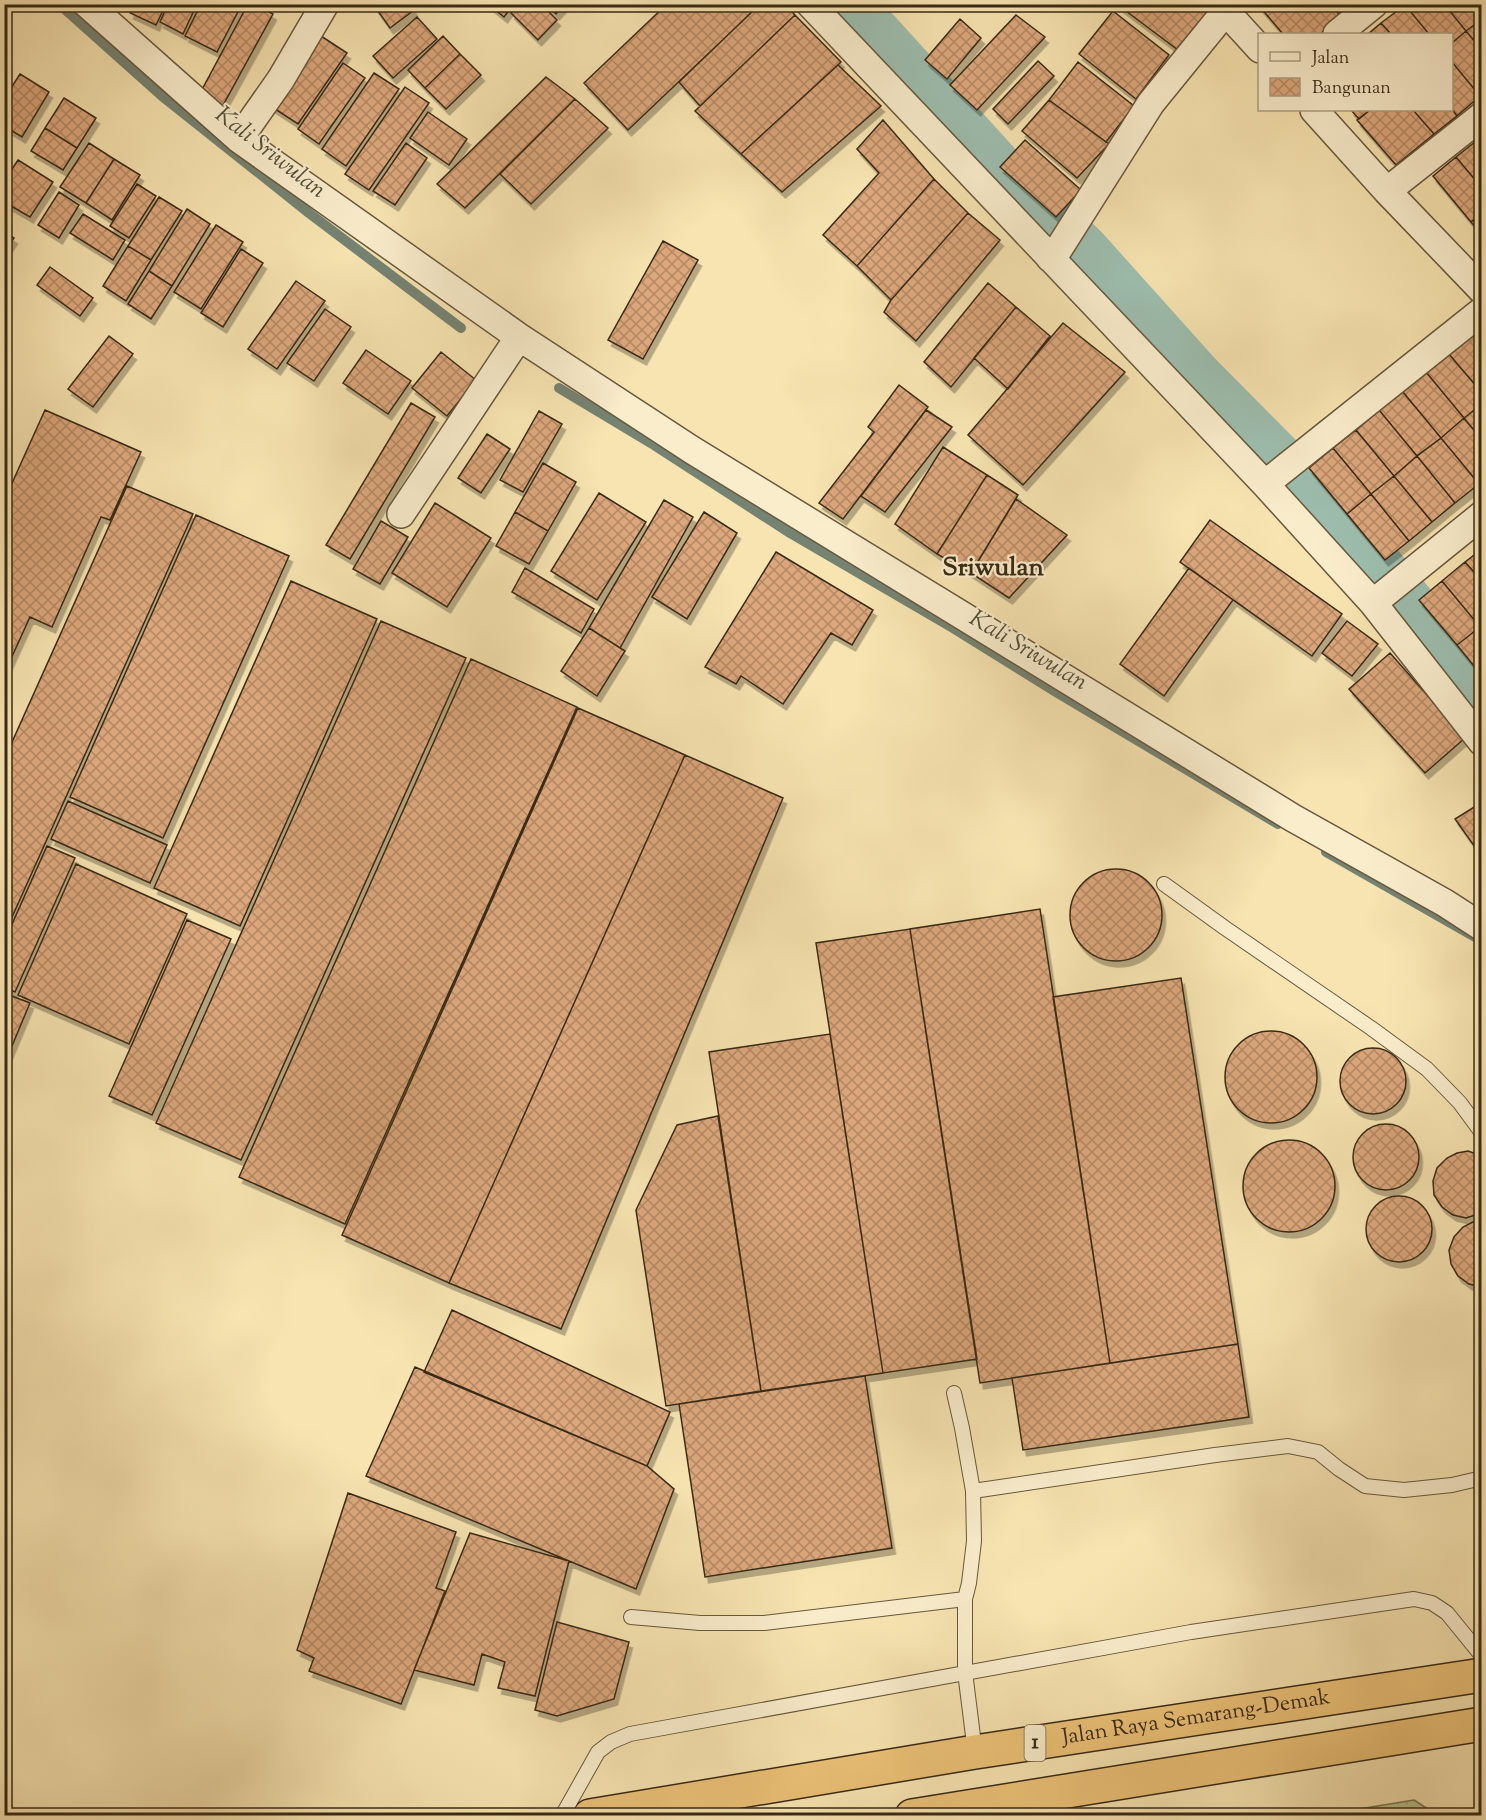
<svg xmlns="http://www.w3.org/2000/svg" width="1486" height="1820" font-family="'Sorts Mill Goudy',serif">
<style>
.forest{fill:url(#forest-crowns);stroke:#7a7751;stroke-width:1.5}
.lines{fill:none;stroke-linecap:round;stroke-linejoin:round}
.stream{stroke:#758372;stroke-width:10}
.river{stroke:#9dbeaf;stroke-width:60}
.building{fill:url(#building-cross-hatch);stroke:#382a16;stroke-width:1.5;filter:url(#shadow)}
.service-casing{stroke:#68583d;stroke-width:16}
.minor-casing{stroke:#68583d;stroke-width:30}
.trunk-casing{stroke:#382a16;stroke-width:36}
.service{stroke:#faedcc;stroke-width:14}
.minor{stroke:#faedcc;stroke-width:27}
.trunk{stroke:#ecc278;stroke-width:33}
.labels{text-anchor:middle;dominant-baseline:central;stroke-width:4.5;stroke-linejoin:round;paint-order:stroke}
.shield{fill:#faedcc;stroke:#72644d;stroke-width:1.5}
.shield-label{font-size:21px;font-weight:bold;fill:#382a16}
.street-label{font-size:22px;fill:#382a16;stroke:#faedcc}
.water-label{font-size:24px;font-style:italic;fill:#514f3c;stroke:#faedcc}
.quarter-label{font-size:26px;font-weight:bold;fill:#382a16;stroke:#faedcc}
</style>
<defs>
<pattern id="forest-crowns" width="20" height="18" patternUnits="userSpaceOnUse" patternTransform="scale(1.5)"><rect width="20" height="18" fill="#bcc48c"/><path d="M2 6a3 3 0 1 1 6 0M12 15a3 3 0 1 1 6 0" fill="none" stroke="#9a9f71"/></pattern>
<pattern id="building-cross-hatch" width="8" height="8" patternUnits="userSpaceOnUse" patternTransform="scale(1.5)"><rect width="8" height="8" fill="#dca77b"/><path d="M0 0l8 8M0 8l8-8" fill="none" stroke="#b38864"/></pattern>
<filter id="shadow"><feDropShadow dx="3.5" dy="6" stdDeviation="0" flood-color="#0004"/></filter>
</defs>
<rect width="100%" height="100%" fill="#f7e4b1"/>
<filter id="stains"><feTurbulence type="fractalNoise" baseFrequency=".00333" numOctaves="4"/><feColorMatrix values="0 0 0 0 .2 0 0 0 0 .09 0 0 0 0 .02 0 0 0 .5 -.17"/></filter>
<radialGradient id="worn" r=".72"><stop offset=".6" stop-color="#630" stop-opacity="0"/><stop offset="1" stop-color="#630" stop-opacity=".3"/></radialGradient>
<!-- forest -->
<path class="forest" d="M1414 1800 1434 1813V1815H1322Z"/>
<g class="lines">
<!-- stream -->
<path class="stream" d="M59 4 162 96 309 213 461 328
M559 388 654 445 790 533 953 628 1056 692 1278 824
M1326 852 1482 941"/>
<!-- river -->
<path class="river" d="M843 4 992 168 1081 254 1194 380 1338 525 1460 672 1482 703"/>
</g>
<!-- building -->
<path class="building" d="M134 4H166L156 25 130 13Z
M168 4H197L183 34 160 22Z
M201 4H242L217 52 185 36Z
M248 4H255L273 14 221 109 198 97Z
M373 4H410L414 10 390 28Z
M488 4H514L504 17Z
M519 4H541L557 20 538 40 511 13Z
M546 4H565L556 14Z
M667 4H687L693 9 697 4H746L753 11 628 130 584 83Z
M760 4H785L795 15 700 106 679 82Z
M1198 4 1207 13 1178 50 1118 5Z
M1262 4H1331L1341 17 1320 34H1283L1260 7Z
M1331 4H1356L1341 17Z
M1444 4 1466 31 1452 43V34H1429L1405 5Z
M1444 4H1482V19L1466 31Z
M1405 5 1429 34H1391L1381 23Z
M1113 11 1169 55 1136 99 1079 54Z
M795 15 841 62 741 154 695 111Z
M1016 15 1045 37 977 110 950 85Z
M417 17 437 39 393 78 373 56Z
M960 19 981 38 947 79 925 60Z
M1482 19V50L1466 31Z
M1381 23 1391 34H1368Z
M1466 31 1482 50 1480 96 1452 62V43Z
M318 34 347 53 298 124 269 105Z
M443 36 460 54 425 88 408 70Z
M460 54 481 75 446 109 425 88Z
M1038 61 1054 76 1008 124 993 109Z
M1078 62 1134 106 1106 142 1049 100Z
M1452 62 1480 96 1457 116 1452 109Z
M343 63 365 78 319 144 298 129Z
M838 65 881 106 782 192 741 154Z
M374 73 399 89 346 166 322 149Z
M20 74 49 92 22 137 4 126V99Z
M546 77 575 99 465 208 437 184Z
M405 87 429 103 369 190 345 174Z
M64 98 96 118 77 148 45 128Z
M575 99 608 128 531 204 500 174Z
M1049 100 1109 144 1077 178 1022 131Z
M1452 109 1457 116 1434 134 1413 110Z
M1351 110H1370L1359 119Z
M1370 110H1413L1434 134 1396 165 1357 120Z
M428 112 467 139 449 165 410 138Z
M883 120 934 179 857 266 823 235 879 173 857 149Z
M45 128 77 148 63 170 31 151Z
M1480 138 1482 140V188L1456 157Z
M1025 140 1081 190 1056 217 1000 167Z
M89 143 114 159 86 203 60 187Z
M406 143 427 158 395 205 373 191Z
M1456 157 1482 188V214L1471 222 1433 176Z
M114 159 140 175 112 220 86 203Z
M18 160 53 182 30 217 4 202V181Z
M934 179 968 213 891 300 857 266Z
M137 184 156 196 129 238 110 226Z
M59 192 79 205 59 238 38 225Z
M159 197 182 211 151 260 128 246Z
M187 209 210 224 172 286 149 271Z
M968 213 1000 240 916 341 884 312 891 300Z
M83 214 125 240 113 260 70 233Z
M1482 214V235L1471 222Z
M216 225 243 242 201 309 174 292Z
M4 232 14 238 4 253Z
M663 241 698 260 643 359 608 340Z
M128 246 151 260 126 301 103 286Z
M241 249 263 263 223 327 201 313Z
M50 267 93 298 80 316 37 285Z
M149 271 172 286 151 319 128 304Z
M296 281 325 301 277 369 248 349Z
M988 283 1016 307 951 387 924 362Z
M1016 307 1050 336 1008 389 974 358Z
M325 309 351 327 314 381 287 363Z
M1063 323 1125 372 1023 485 968 435Z
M1482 327V345L1473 335Z
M1473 335 1482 345V393L1449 354Z
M109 336 133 354 93 407 68 389Z
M366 350 411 381 388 414 343 383Z
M441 352 476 380 447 416 412 388Z
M1449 354 1482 393V404L1464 418 1426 372Z
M1426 372 1464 418 1441 438 1403 392Z
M899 385 928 407 843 519 819 503 874 432 868 427Z
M1403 392 1441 438 1417 456 1379 410Z
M411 403 435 417 350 559 326 545Z
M1482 404V440L1464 418Z
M45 410 141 452 110 520 101 517 52 627 30 617 4 674V501Z
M926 410 952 427 885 512 861 496Z
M1379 410 1417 456 1394 476 1356 430Z
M539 411 562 424 523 492 500 480Z
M1464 418 1482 440V481L1479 484 1441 438Z
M1356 430 1394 476 1371 494 1333 448Z
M487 434 510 449 481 493 458 478Z
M1441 438 1479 484 1455 503 1417 456Z
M943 447 987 475 937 554 895 524Z
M1333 448 1371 494 1347 514 1309 468Z
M1417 456 1455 503 1432 522 1394 476Z
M543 463 576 482 548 531 515 512Z
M987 475 1018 495 971 573 937 554Z
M1394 476 1432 522 1409 541 1371 494Z
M127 486 193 514 4 935V760Z
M599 493 646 522 597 600 551 571Z
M1371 494 1409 541 1385 560 1347 514Z
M1016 499 1067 535 1009 598 971 573Z
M664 500 693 517 620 648 589 628Z
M435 503 491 538 447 607 392 573Z
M515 512 548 531 529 564 496 546Z
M704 512 737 533 687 619 652 597Z
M196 515 289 556 163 838 70 797Z
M1210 520 1342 614 1312 656 1180 562Z
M381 521 408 537 380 584 353 569Z
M1482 549V581L1465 562Z
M776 552 873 610 852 645 831 633 783 704 741 676 736 684 705 667Z
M1465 562 1482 581V625L1480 627 1442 581Z
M525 568 594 609 581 633 512 592Z
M1189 568 1233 600 1164 696 1120 664Z
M291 581 377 619 240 926 154 888Z
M1442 581 1480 627 1457 645 1419 600Z
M381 621 466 658 241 1160 156 1123Z
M1347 621 1378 644 1352 676 1322 653Z
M1480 627 1482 629V676L1457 645Z
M589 628 625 651 597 696 561 671Z
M1390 653 1465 738 1425 773 1349 689Z
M471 659 577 707 345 1224 239 1177Z
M578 708 685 755 449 1283 342 1235Z
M685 755 783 798 561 1329 449 1283Z
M68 801 167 845 150 883 51 839Z
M1482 802V857L1455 819Z
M47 846 75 858 15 992 4 987V942Z
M76 864 187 914 129 1044 18 995Z
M1070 915a46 46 0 1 1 92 0a46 46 0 1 1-92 0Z
M1040 909 1110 1363 980 1383 910 929Z
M187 920 231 939 152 1115 109 1096Z
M910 929 977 1359 883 1373 816 943Z
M1181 978 1238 1344 1110 1363 1053 997Z
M4 993 30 1003 4 1065Z
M1225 1077a46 46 0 1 1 92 0a46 46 0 1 1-92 0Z
M830 1034 883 1373 761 1391 709 1052Z
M1340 1081a33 33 0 1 1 66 0a33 33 0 1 1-66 0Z
M718 1116 761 1391 666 1406 636 1210 677 1125Z
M1353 1157a33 33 0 1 1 66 0a33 33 0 1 1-66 0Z
M1243 1186a46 46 0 1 1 92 0a46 46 0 1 1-92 0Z
M1468 1151 1482 1156V1213L1466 1218 1453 1215 1442 1207 1434 1195 1433 1181 1437 1168 1447 1158 1457 1153Z
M1366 1229a33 33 0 1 1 66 0a33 33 0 1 1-66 0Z
M1482 1221V1287L1469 1284 1458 1276 1451 1264 1449 1250 1454 1237 1463 1227 1473 1222Z
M452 1310 670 1412 647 1466 424 1372Z
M1238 1344 1249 1417 1023 1450 1012 1378Z
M415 1367 647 1466 674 1489 636 1589 366 1476Z
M865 1376 892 1548 705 1577 679 1404Z
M348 1493 456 1532 436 1588 445 1591 401 1704 309 1671 314 1658 297 1650Z
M470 1533 569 1561 535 1696 498 1688 505 1662 482 1654 474 1685 414 1670Z
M557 1622 629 1642 614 1699 557 1716 535 1710Z"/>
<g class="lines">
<!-- service casing -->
<g class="service-casing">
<path id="service" d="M1164 884 1225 928 1371 1028 1427 1069 1460 1103 1482 1133
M954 1393 962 1428 973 1491 974 1541 969 1583 965 1599V1672L975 1752
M973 1491 1215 1455 1288 1446 1318 1452 1339 1469 1365 1486 1404 1490 1452 1485 1482 1478
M631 1617 700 1623H764L965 1599
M562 1816 598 1752 611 1742 630 1734 1191 1632 1414 1599 1432 1603 1447 1613 1482 1656"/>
</g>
<!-- minor casing -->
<g class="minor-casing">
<path id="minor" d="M87 4 239 139 519 337 692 450 1293 818 1445 903 1482 927
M810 4 1265 484 1373 603 1482 742
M1219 4 1260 49
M1337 34 1374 4
M1314 110 1387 191 1482 290
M239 139 281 79 325 4
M1387 191 1482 116
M1050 258 1058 250 1151 103 1225 12
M1265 484 1482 311
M401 514 519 337
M1373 603 1482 515"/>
</g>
<!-- trunk casing -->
<g class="trunk-casing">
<g id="trunk">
<path id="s1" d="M590 1816 975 1752 1482 1675"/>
<path d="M912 1816 1482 1724"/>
</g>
</g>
<!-- service -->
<use href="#service" class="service"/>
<!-- minor -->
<use href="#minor" class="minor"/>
<!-- trunk -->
<use href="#trunk" class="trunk"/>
</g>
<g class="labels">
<!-- shield labels -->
<rect class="shield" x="1024.5" y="1725" width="21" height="36" rx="4.5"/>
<g class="shield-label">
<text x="1035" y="1743">1</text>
</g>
<!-- street labels -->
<g class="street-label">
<text stroke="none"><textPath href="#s1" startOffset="614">Jalan Raya Semarang-Demak</textPath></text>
</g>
<!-- water labels -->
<g class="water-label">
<text transform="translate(270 153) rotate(38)">Kali Sriwulan</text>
<text transform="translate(1028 651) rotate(31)">Kali Sriwulan</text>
</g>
<!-- quarter labels -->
<g class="quarter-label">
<text x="993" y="568">Sriwulan</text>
</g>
</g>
<!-- margin -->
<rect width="1486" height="1820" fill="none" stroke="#f7e4b1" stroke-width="24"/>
<rect x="6" y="6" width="1474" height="1808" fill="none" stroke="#382a16" stroke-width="3"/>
<rect x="12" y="12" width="1462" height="1796" fill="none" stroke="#382a16" stroke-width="1.5"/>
<!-- legend -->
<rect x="1258" y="33" width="195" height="78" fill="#faedcc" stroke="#ac9f83" stroke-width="1.5"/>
<rect x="1270" y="52" width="30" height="9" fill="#faedcc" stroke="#ac9f83" stroke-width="1.5"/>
<text x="1312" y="63" font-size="18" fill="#382a16">Jalan</text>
<rect x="1270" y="78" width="30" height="18" fill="url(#building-cross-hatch)" stroke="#ac9f83" stroke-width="1.5"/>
<text x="1312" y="93" font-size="18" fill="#382a16">Bangunan</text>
<rect width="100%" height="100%" filter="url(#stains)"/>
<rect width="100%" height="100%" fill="url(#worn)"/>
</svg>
